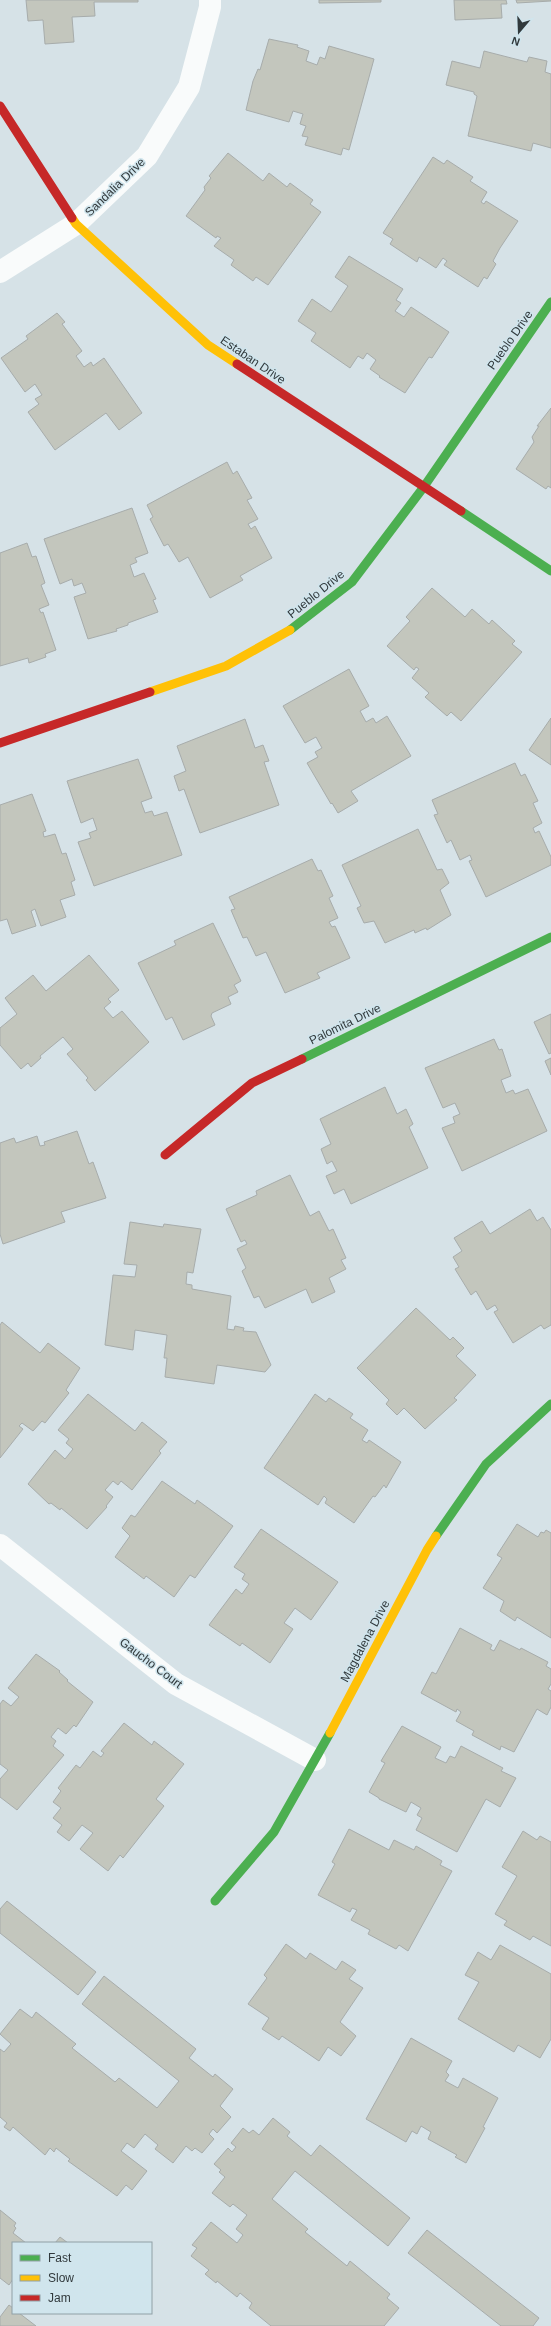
<svg xmlns="http://www.w3.org/2000/svg" width="551" height="2326" font-family="Helvetica,sans-serif">
<style>
.building{fill:#c3c6bd;stroke:#a7acab}
.lines{fill:none;stroke-linecap:round;stroke-linejoin:round}
.street{stroke:#f9fbfb;stroke-width:22}
.fast{stroke:#4caf50;stroke-width:9}
.slow{stroke:#ffc107;stroke-width:9}
.jam{stroke:#c62828;stroke-width:9}
.labels{text-anchor:middle;dominant-baseline:central;stroke-width:3;stroke-linejoin:round;paint-order:stroke}
.street-label{font-size:12px;fill:#31393c;stroke:#d0e5ed}
</style>
<rect width="100%" height="100%" fill="#d6e2e7"/>
<!-- building -->
<path class="building" d="M26 0H138V2H94L95 16 72 17 74 42 45 44 43 20 28 21Z
M319 0H381V2L319 3Z
M454 0H506L507 4H501L502 18 455 20Z
M516 0H551V1L517 3Z
M269 39 298 45 297 47 309 51 306 61 317 65 320 57 325 59 329 46 374 59 349 150 343 148 341 155 305 145 308 137 302 136 306 126 300 124 303 114 293 111 289 122 246 110 253 81 258 69 260 70Z
M484 51 527 62 529 57 547 61 545 72 551 74V148L533 143 531 151 468 136 477 96 474 94V92L446 85 452 61 480 68Z
M228 153 263 181 269 173 287 187 290 183 313 200 310 204 321 212 268 285 256 277 253 281 231 265 234 260 214 246 221 238 217 236 216 238 186 216 205 190 204 187 211 178 209 176Z
M433 157 444 164 447 160 473 177 470 181 487 192 481 202 484 204 486 201 518 221 500 248 493 261 496 264 487 279 484 277 478 287 444 265 447 261 443 258 436 268 419 257 417 262 390 244 393 239 383 233Z
M349 256 403 289 396 300 401 303 395 311 404 317 411 307 449 332 432 358 429 357 405 393 379 377 380 376 370 369 376 360 367 353 363 359 358 356 350 368 311 341 316 333 298 321 312 299 331 312 348 286 335 277Z
M57 313 65 322 62 324 82 351 76 356 84 367 91 362 93 366 104 358 142 413 119 430 106 413 55 450 28 412 39 404 35 399 42 395 35 384 25 392 1 358 28 339 26 336Z
M551 408V488L548 486 546 489 516 469 534 442 532 437 539 426H537Z
M227 462 233 474 237 471 252 498 247 500 258 519 248 524 251 529 255 526 272 558 240 576 243 580 210 598 188 557 179 562 168 544 164 546 150 519 153 517 147 505Z
M132 508 148 553 135 558 137 562 130 565 134 577 144 573 156 599 153 600 158 612 128 623V625L116 629 117 631 88 639 74 597 86 593 82 583 74 586 72 579 60 584 44 539Z
M27 543 32 557 36 556 45 583 41 585 49 605 39 609 41 613 43 612 56 650 45 654 46 657 29 663 28 658 0 666V553Z
M432 588 465 617 472 609 489 624 492 620 515 641 512 644 522 652 461 721 451 712 447 716 425 697 429 693 412 678 419 669 416 667 414 670 387 646 410 621 406 617Z
M349 669 369 706 360 711 366 722 373 718 376 723 387 716 411 756 351 791 358 801 338 813 332 803 331 804 307 763 318 757 315 752 322 748 316 737 305 743 283 706Z
M551 718V765L529 750Z
M245 719 255 748 263 745 269 761 264 762 279 805 200 833 184 789 179 791 174 776 186 771 177 746Z
M138 759 152 798 141 802 145 813 152 811 154 816 167 812 182 855 94 886 78 842 91 838 89 833 97 830 93 818 81 823 67 781Z
M515 763 521 776 525 774 538 801 533 803 542 823 533 828 535 833 539 831 551 857V865L486 897 469 861 472 860 470 855 460 860 451 840 447 843 434 815 438 814 432 800Z
M32 794 46 831 43 832 44 837 55 834 62 854 66 853 75 880 71 882 75 895 60 900 66 917 41 926 35 909 31 911 36 926 12 934 7 919 0 921V805Z
M418 829 437 870 442 869 449 883 440 890 451 915 427 930 426 928 415 933 414 930 385 943 374 921 364 923 357 908 361 906 342 865Z
M312 859 318 871 321 870 333 896 329 898 338 918 329 922 332 927 335 926 350 958 317 973 320 978 285 993 266 952 256 956 247 937 243 938 231 910 235 909 229 897Z
M213 923 241 981 234 985 238 992 228 997 231 1004 212 1013 211 1016 215 1025 183 1040 172 1017 166 1020 138 963 176 945 174 941Z
M89 955 119 990 108 999 111 1002 104 1008 113 1018 122 1011 149 1042 95 1091 86 1080 88 1078 67 1054 73 1049 63 1037 40 1056 41 1058 31 1067 28 1063 21 1069 0 1045V1028L17 1014 5 998 33 975 46 991Z
M551 1014V1053L549 1054 534 1022Z
M494 1039 499 1050 502 1049 511 1076 501 1080 506 1093 513 1090 515 1094 528 1089 547 1131 462 1171 442 1128 455 1123 453 1117 460 1114 455 1103 443 1108 425 1068Z
M551 1058V1075L545 1061Z
M385 1087 397 1114 406 1109 413 1124 409 1127 428 1168 351 1204 344 1189 334 1194 326 1176 337 1171 332 1161 327 1164 321 1149 331 1144 320 1119Z
M77 1131 89 1164 93 1162 106 1198 61 1212 65 1222 3 1244 0 1234V1143L14 1138 16 1143 37 1136 40 1146 45 1145 44 1142Z
M290 1175 310 1216 319 1211 329 1231 333 1229 346 1258 341 1260 346 1269 329 1278 335 1292 312 1303 306 1289 265 1308 259 1296 254 1298 242 1271 246 1268 237 1249 247 1244 245 1240 241 1242 226 1209 257 1195 256 1191Z
M530 1209 537 1221 543 1217 551 1230V1325L544 1329 541 1325 513 1343 494 1312 498 1310 495 1305 487 1310 476 1291 471 1295 455 1269 459 1267 453 1257 462 1251 454 1238 482 1221 490 1234Z
M130 1222 163 1227 164 1224 201 1229 193 1273 187 1272 186 1284 192 1285V1289L231 1296 227 1329 234 1330 235 1326 244 1328 243 1331 256 1332 271 1365 265 1372 217 1365 214 1384 165 1377 167 1358H164L167 1335 135 1330 133 1350 105 1345 113 1275 135 1277 137 1265 124 1264Z
M416 1308 450 1340 453 1337 464 1348 456 1356 476 1375 454 1398 457 1400 425 1429 404 1408 397 1415 386 1404 389 1400 357 1368Z
M2 1322 40 1353 48 1343 80 1368 66 1390 69 1393 45 1423 42 1421 33 1431 22 1423 19 1426 23 1429 0 1458V1325Z
M88 1394 135 1431 142 1422 167 1442 159 1451 161 1453 132 1490 121 1481 118 1485 113 1481 105 1490 113 1497 106 1506 107 1507 87 1529 61 1508 60 1510 51 1503 49 1504 28 1484 55 1450 65 1459 73 1449 66 1443 69 1439 58 1430Z
M315 1394 326 1402 329 1398 353 1414 350 1418 368 1430 362 1440 367 1443 369 1440 401 1462 386 1488 384 1485 375 1497 373 1496 354 1523 325 1503 327 1499 324 1496 318 1505 264 1468Z
M162 1481 195 1504 197 1500 233 1526 195 1578 190 1575 174 1597 146 1576 144 1579 115 1557 130 1536 122 1528 131 1515 135 1517Z
M517 1524 538 1537 541 1532 544 1533 546 1530 551 1533V1638L517 1617 515 1621 500 1611 504 1601 483 1588 502 1558 497 1555Z
M261 1529 338 1582 311 1620 295 1608 284 1623 293 1629 270 1663 242 1643 240 1646 209 1625 236 1589 242 1594 249 1584 242 1579 245 1574 234 1567Z
M460 1628 492 1645 490 1649 494 1651 500 1640 520 1650 521 1648 548 1662 546 1666 551 1669V1684L548 1689 551 1691V1707L547 1715 537 1709 514 1752 501 1746 500 1750 472 1735 474 1731 456 1721 461 1712 457 1709 456 1712 421 1693 432 1672 436 1674Z
M36 1654 60 1671 59 1672 68 1680 67 1681 93 1702 76 1727 74 1725 66 1734 58 1728 51 1737 56 1741 53 1746 64 1755 17 1810 0 1797V1779L8 1770 0 1764V1704L3 1700 11 1706 19 1697 8 1688Z
M124 1723 152 1745 154 1741 184 1764 156 1799 164 1806 123 1858 120 1855 108 1871 80 1849 93 1833 82 1825 69 1841 57 1832 62 1825 53 1818 61 1808 53 1802 61 1791 58 1788 76 1765 80 1768 93 1751 101 1757 104 1753 101 1751Z
M402 1726 441 1747 435 1758 446 1763 450 1756 455 1758 461 1746 503 1768 501 1771 516 1778 500 1807 486 1799 457 1852 416 1830 422 1818 417 1815 421 1808 411 1802 406 1812 379 1799V1798L369 1792 385 1763 381 1761Z
M349 1829 389 1850 394 1840 414 1850 416 1846 442 1861 440 1865 452 1871 408 1951 399 1945 396 1949 368 1934 370 1930 351 1920 357 1910 352 1908 350 1912 318 1895 335 1864 332 1862Z
M523 1831 537 1840 540 1836 551 1842V1946L533 1936 530 1940 504 1925 507 1921 495 1914 517 1876 502 1867Z
M7 1901 96 1972 78 1995 0 1933V1909Z
M286 1944 306 1959 310 1953 336 1970 342 1961 356 1970 349 1979 363 1988 340 2022 356 2036 341 2056 328 2047 319 2061 282 2036 279 2040 262 2029 269 2018 248 2004 267 1978 264 1975Z
M500 1945 551 1974V2039L540 2058 518 2045 514 2052 458 2019 479 1982 465 1975 478 1952 491 1960Z
M104 1976 196 2049 189 2058 213 2077 215 2074 233 2089 220 2106 231 2117 217 2133 213 2129 209 2134 214 2139 202 2153 195 2148 192 2151 186 2146 173 2163 155 2149 158 2145 145 2134 134 2148 127 2143 121 2151 147 2171 132 2190 126 2185 117 2196 68 2161 70 2159 56 2148 54 2152 50 2148 45 2155 13 2127 10 2131 4 2127 7 2123 0 2117V2049L4 2052 11 2044 0 2034 20 2009 32 2018 36 2012 76 2044 72 2048 115 2082 119 2078 157 2108 179 2081 82 2004Z
M411 2038 452 2061 446 2072 449 2075 445 2081 458 2088 463 2078 498 2098 483 2127 485 2128 466 2163 455 2157 457 2155 428 2139 431 2132 421 2126 417 2134 412 2131 406 2142 366 2119Z
M273 2118 290 2132 287 2136 311 2156 320 2145 410 2218 388 2246 295 2171 272 2199 308 2229 305 2232 347 2266 350 2261 390 2294 387 2298 399 2308 384 2326H271L249 2308 252 2303 240 2293 237 2297 217 2281 216 2283 205 2274 209 2270 191 2256 197 2248 192 2245 211 2222 237 2243 243 2235 236 2229 247 2215 233 2204 230 2207 212 2193 225 2177 219 2172 221 2170 214 2164 228 2148 232 2152 236 2147 231 2143 243 2128 249 2133 253 2130 259 2135Z
M0 2210 16 2223 14 2226 16 2228 13 2233 26 2243H13V2279L9 2285 0 2278Z
M427 2230 539 2318 533 2326H501L408 2253Z
M60 2237 68 2243H55Z
M9 2305 13 2308V2313H19L36 2326H0V2317Z"/>
<g class="lines">
<!-- street -->
<path class="street" d="M0 272 76 224 147 156 189 87 210 7V0
M0 1545 176 1684 315 1760"/>
<!-- fast -->
<path class="fast" d="M461 511 551 571
M290 630 352 582 423 488 551 302
M302 1059 551 937
M436 1536 486 1464 551 1404
M215 1901 274 1832 330 1733"/>
<!-- slow -->
<path class="slow" d="M72 218 76 224 208 345 237 364
M150 692 226 666 290 630
M330 1733 427 1550 436 1536"/>
<!-- jam -->
<path class="jam" d="M0 106 72 218
M237 364 461 511
M0 743 150 692
M165 1155 252 1083 302 1059"/>
</g>
<g class="labels">
<!-- street labels -->
<g class="street-label">
<text transform="translate(115 187) rotate(-44)">Sandalia Drive</text>
<text transform="translate(510 340) rotate(-55)">Pueblo Drive</text>
<text transform="translate(253 360) rotate(34)">Estaban Drive</text>
<text transform="translate(316 594) rotate(-39)">Pueblo Drive</text>
<text transform="translate(345 1024) rotate(-26)">Palomita Drive</text>
<text transform="translate(365 1641) rotate(-62)">Magdalena Drive</text>
<text transform="translate(151 1663) rotate(37)">Gaucho Court</text>
</g>
</g>
<!-- legend -->
<rect x="12" y="2242" width="140" height="72" fill="#d0e5ed" stroke="#90a0a6"/>
<rect x="20" y="2255" width="20" height="6" fill="#4caf50" stroke="#90a0a6"/>
<text x="48" y="2262" font-size="12" fill="#31393c">Fast</text>
<rect x="20" y="2275" width="20" height="6" fill="#ffc107" stroke="#90a0a6"/>
<text x="48" y="2282" font-size="12" fill="#31393c">Slow</text>
<rect x="20" y="2295" width="20" height="6" fill="#c62828" stroke="#90a0a6"/>
<text x="48" y="2302" font-size="12" fill="#31393c">Jam</text>
<!-- north arrow -->
<g transform="translate(519 32) rotate(199)" stroke="#d0e5ed" stroke-width="3" paint-order="stroke">
<path d="M0-3L7 15L0 10L-7 15Z" fill="#31393c"/>
<text y="-6" font-size="11" font-weight="bold" text-anchor="middle" fill="#31393c">N</text>
</g>
</svg>
